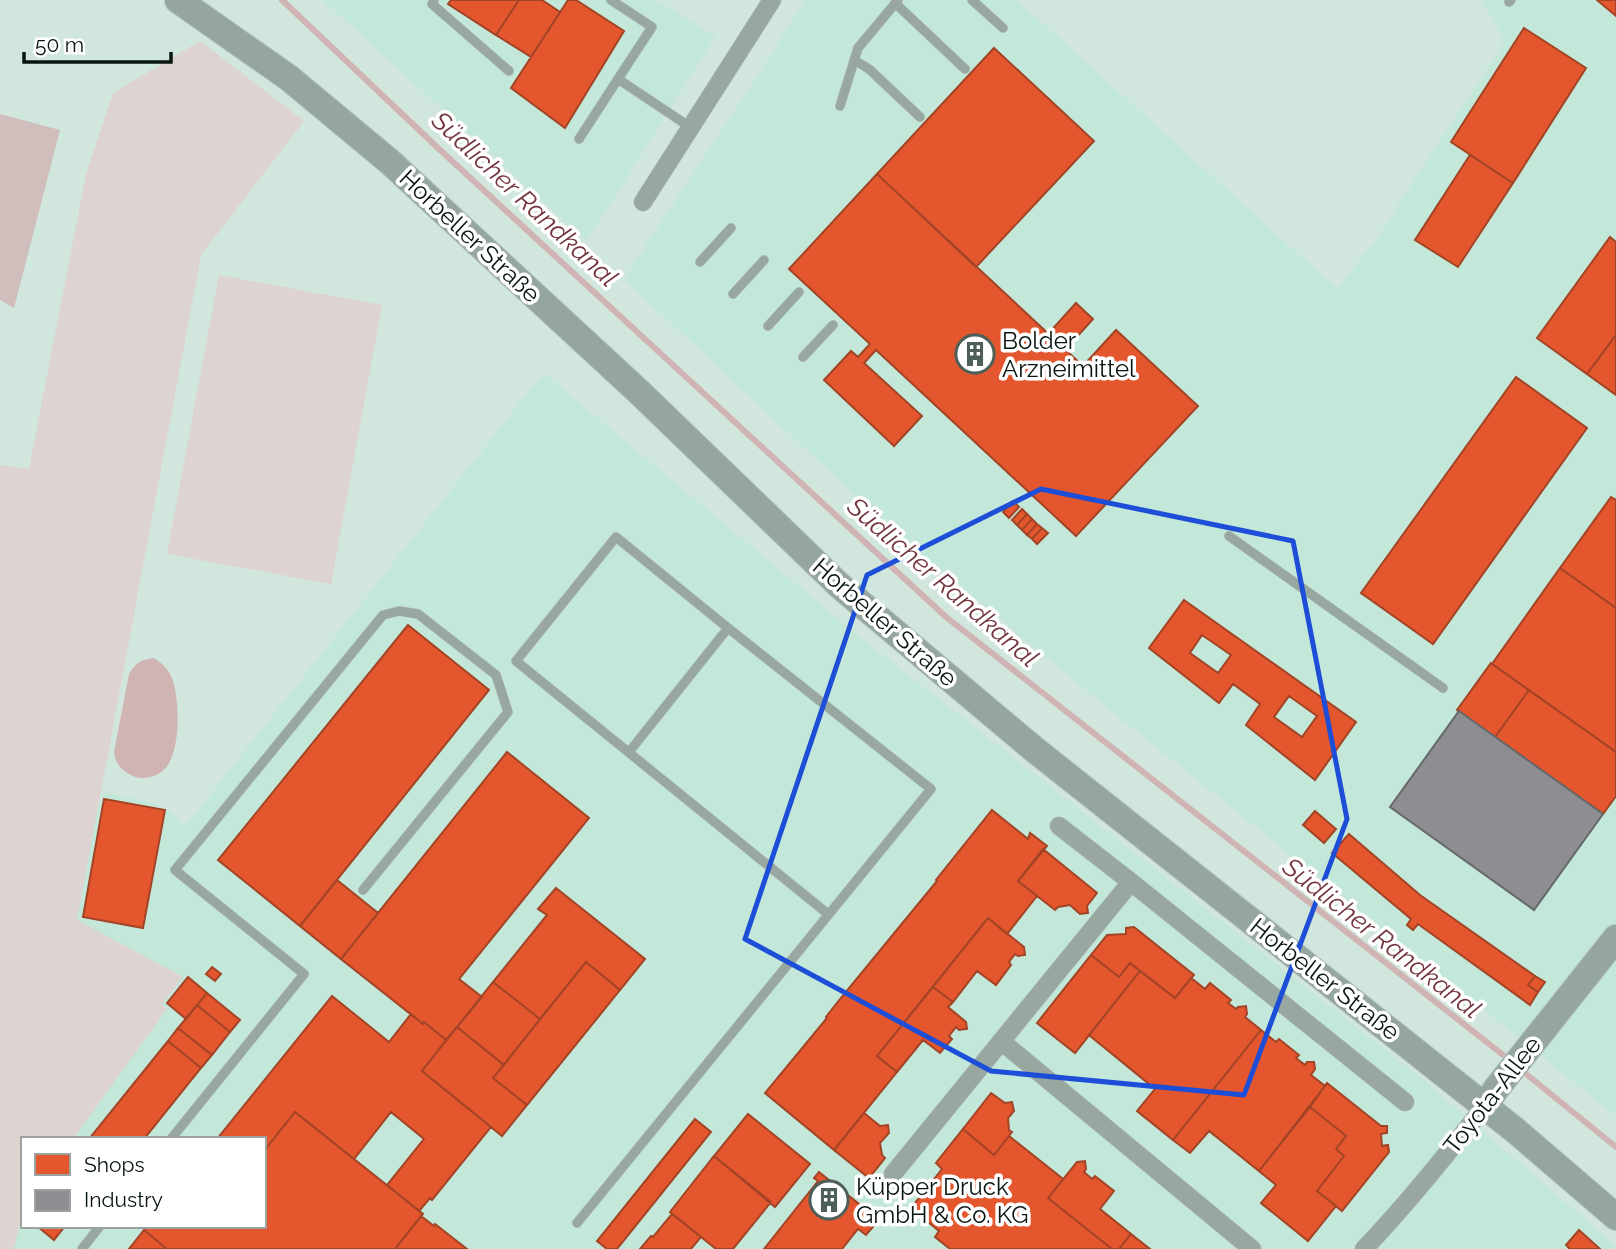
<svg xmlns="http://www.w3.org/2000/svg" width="1616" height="1249" font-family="Raleway,sans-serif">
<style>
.built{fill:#c3e7d8}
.green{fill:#ddd3d0}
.forest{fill:#cfbebc}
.water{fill:#d0b4b4}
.shops{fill:#e4572e;stroke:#a24425;stroke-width:2;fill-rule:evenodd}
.industry{fill:#8d8d92;stroke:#65696b;stroke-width:2}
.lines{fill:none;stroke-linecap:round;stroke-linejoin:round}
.stream{stroke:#d0b4b4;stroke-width:6}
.lane-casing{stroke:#b3c3bc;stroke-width:10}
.street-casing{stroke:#b3c3bc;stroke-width:19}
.secondary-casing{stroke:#b3c3bc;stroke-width:28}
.lane{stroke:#98a8a1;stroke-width:9}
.street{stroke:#98a8a1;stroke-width:18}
.secondary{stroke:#94a69f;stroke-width:26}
.marked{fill:none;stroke:#1d4ed8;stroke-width:5;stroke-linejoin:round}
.labels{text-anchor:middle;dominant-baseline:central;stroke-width:7;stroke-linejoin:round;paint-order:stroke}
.street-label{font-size:24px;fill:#081611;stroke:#fff}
.poi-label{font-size:24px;fill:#081611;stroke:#fff;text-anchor:start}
.water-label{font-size:26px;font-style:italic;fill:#74363e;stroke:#fff}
</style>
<rect width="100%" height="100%" fill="#d1e6dd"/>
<!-- built -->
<path class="built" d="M323 0H657L715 37 587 241Z
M805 0H1017L1337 289 1375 241 1505 41 1481 0H1616V1116L1109 709 894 532 624 279 762 69Z
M545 374 856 634 1422 1079 1616 1246V1249H14L23 1203V1226H264V1139H35L98 806 105 792 153 804 170 811 184 828 527 394Z"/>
<!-- green -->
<path class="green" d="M200 41 304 121 201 255 77 920 183 977 162 1004 167 1009 73 1139H23V1208L14 1249H0V465L29 469 86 174 113 93Z
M219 275 382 305 331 584 167 554Z"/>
<!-- forest -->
<path class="forest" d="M0 114 60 130 14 308 0 300Z"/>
<!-- water -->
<path class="water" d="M154 658C161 662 169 670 172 678 180 699 181 752 165 769 161 773 155 776 150 777 143 779 135 778 129 774 120 769 115 762 114 752L129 674C135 663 142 659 154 658Z"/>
<!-- shops -->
<path class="shops" d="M451 0H519L496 35 448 4Z
M519 0H542L560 12 531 57 496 35Z
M568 0H576L624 31 565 128 511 88Z
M1597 0H1616V16Z
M1524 28 1586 68 1513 183 1451 142Z
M994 48 1094 141 976 267 877 174Z
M1470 155 1513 183 1458 267 1415 240Z
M877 174 1083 366 1116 330 1198 406 1076 536 876 350 864 363 922 416 894 446 824 380 851 351 858 357 870 344 789 269Z
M1610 237 1616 242V335L1587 374 1537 338Z
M1076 303 1093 319 1065 350 1048 334Z
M1616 335V395L1587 374Z
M1516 377 1587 428 1433 644 1361 593Z
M1611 497 1616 500V608L1560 568Z
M1013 501 1019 507 1009 518 1003 512Z
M1022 509 1027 514 1017 525 1012 520Z
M1027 514 1032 519 1022 530 1017 525Z
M1032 519 1037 524 1027 535 1022 530Z
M1037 524 1042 528 1032 539 1027 535Z
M1042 528 1048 533 1037 544 1032 539Z
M1560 568 1616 608V752L1492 664Z
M1184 600 1356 722 1315 780 1246 725 1260 704 1233 684 1219 703 1149 648ZM1202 635 1231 655 1218 673 1190 653ZM1289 696 1317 716 1302 737 1274 717Z
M408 625 489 690 300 926 218 860Z
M1491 663 1529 690 1495 737 1457 710Z
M1529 690 1616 752V796L1603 814 1495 737Z
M507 752 589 818 459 979 482 997 446 1040 424 1022 423 1024 341 959Z
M104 799 165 810 143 928 83 917Z
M992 810 1028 839 1030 833 1047 846 1018 881 1037 896 1007 934 988 918 877 1056 897 1072 834 1150 765 1093 827 1018 826 1017 840 999 937 881 936 880Z
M1315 811 1336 829 1324 843 1303 825Z
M1349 834 1420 895 1535 976 1528 985 1538 992 1530 1005 1418 924 1413 930 1407 925 1411 919 1332 853Z
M1043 849 1097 893 1087 906 1088 913 1080 914 1070 905 1058 907 1055 910 1018 881Z
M337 880 378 913 341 959 300 926Z
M556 888 645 959 620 990 586 962 540 1019 493 982 547 915 538 909Z
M988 918 1024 947 1025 955 1018 956 1015 954 1009 962 1011 965 996 985 977 971 953 1002 933 987Z
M1134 927 1194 975 1175 998 1130 963 1119 977 1091 955 1107 935 1126 934V928Z
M1091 955 1119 977 1130 963 1140 971 1075 1053 1037 1023Z
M586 962 620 990 527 1105 493 1078Z
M212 967 221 974 215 981 206 974Z
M1140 971 1175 998 1191 978 1205 989 1210 983 1231 1000 1228 1003 1236 1009 1238 1007 1246 1006 1247 1014 1245 1017 1261 1030 1173 1140 1137 1111 1155 1089 1089 1035Z
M1535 976 1545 982 1538 992 1528 985Z
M188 977 207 993 186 1019 167 1003Z
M493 982 540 1019 504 1065 457 1027Z
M933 987 953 1002 948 1007 966 1022 967 1029 959 1030 956 1027 949 1036 952 1039 940 1053 923 1040 897 1072 877 1056Z
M207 993 240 1020 230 1032 197 1005Z
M332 996 389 1042 411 1014 423 1024 424 1022 446 1040 422 1071 491 1127 432 1200 430 1198 419 1211 387 1185 424 1139 391 1112 354 1159 295 1112 264 1151V1139H217Z
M197 1005 230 1032 212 1055 178 1028Z
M457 1027 504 1065 493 1078 527 1105 502 1136 422 1071Z
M178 1028 212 1055 201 1068 168 1041Z
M1261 1030 1276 1042 1279 1039 1299 1055 1296 1058 1305 1065 1307 1062H1314L1315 1069 1311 1075 1325 1086 1259 1171 1209 1131 1190 1153 1173 1140Z
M168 1041 201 1068 144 1139H89Z
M1327 1083 1381 1126H1387V1133L1381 1134 1382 1146 1388 1145 1389 1152 1342 1211 1317 1191 1344 1156 1336 1149 1346 1136 1310 1107Z
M991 1093 1005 1103 1012 1102 1014 1111 1008 1118 1009 1130 1012 1132 994 1155 963 1129Z
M1310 1107 1346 1136 1336 1149 1344 1156 1317 1191 1336 1206 1308 1241 1261 1203 1276 1185 1259 1171Z
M295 1112 423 1214 395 1249H167L144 1230 147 1226H264V1151Z
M864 1113 880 1126 888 1125 889 1133 880 1143 882 1155 885 1158 869 1178 834 1150Z
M748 1114 810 1164 775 1207 714 1156Z
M695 1119 711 1132 617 1249H607L597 1241Z
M963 1129 994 1155 1009 1136 1063 1179 1048 1198 1112 1249H950L935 1237 939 1231 911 1208 942 1169 936 1163Z
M714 1156 771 1202 733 1249H716L670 1212Z
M1085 1161 1086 1169 1084 1172 1092 1179 1095 1176 1114 1191 1100 1209 1131 1234 1119 1249H1112L1048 1198 1077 1162Z
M819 1172 879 1220 866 1235 858 1229 842 1249H764L818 1181 814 1178Z
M672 1214 701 1237 691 1249H640L651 1236 653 1237Z
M421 1216 434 1226 435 1224 467 1249H395Z
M37 1226H65L54 1240Z
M144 1230 167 1249H129Z
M1579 1230 1600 1249H1570L1566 1245Z
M1131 1234 1150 1249H1119Z"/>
<!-- industry -->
<path class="industry" d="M1459 711 1603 814 1534 910 1390 807Z"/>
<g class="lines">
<!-- stream -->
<path class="stream" d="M282 0 439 149 946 617 1512 1062
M1520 1069 1616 1147"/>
<!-- lane casing -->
<g class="lane-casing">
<path id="lane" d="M434 0 432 4 509 71
M611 0 652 27 618 79 690 127
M972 0 1003 28
M1509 2 1511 0
M895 3 965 69
M854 60 869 69 920 117
M840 106 858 48 898 0
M579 139 618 79
M700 262 731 228
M733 294 764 260
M768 326 799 292
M803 357 833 325
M1229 536 1443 688
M629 752 728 628
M171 1139 304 974 175 870 383 615 399 611 418 614 496 675 508 712 363 890
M577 1223 931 789 728 628 616 537 516 661 828 914
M82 1249 100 1226"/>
</g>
<!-- street casing -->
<g class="street-casing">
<path id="street" d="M643 202 772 0
M1059 826 1131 882 1405 1102
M1001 1041 1252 1249
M893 1174 1131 882
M1364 1249C1407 1204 1446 1155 1485 1106"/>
</g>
<!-- secondary casing -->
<g class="secondary-casing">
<path id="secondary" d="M178 0 289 78 390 162 639 392 840 586 1035 750 1516 1131 1616 1217
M1485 1106 1496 1089 1616 938"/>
</g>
<!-- lane -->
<use href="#lane" class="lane"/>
<!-- street -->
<use href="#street" class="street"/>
<!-- secondary -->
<use href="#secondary" class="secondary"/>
</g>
<!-- marked area -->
<path class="marked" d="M1041 489 1293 541 1347 819 1244 1095 991 1071 745 939 867 575Z"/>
<!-- icons -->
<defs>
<g id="building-ring" transform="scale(2.0125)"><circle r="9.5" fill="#fff" stroke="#4e5f58" stroke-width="1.5"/><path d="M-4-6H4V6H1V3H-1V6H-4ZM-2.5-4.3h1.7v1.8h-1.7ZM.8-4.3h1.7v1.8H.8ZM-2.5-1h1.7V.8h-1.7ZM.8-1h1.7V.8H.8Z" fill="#4e5f58"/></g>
</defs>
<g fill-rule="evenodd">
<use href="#building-ring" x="975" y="354"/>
<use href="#building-ring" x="829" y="1200"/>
</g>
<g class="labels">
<!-- street labels -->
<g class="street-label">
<text transform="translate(470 236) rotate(43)">Horbeller Straße</text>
<text transform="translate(885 622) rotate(41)">Horbeller Straße</text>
<text transform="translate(1325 979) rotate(38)">Horbeller Straße</text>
<text transform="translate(1492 1095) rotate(-52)">Toyota-Allee</text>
</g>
<!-- poi labels -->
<g class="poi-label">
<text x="1002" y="340">Bolder<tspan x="1002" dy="28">Arzneimittel</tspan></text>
<text x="856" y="1186">Küpper Druck<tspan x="856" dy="28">GmbH &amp; Co. KG</tspan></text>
</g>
<!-- water labels -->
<g class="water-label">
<text transform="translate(525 199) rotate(43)">Südlicher Randkanal</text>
<text transform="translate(943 582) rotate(41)">Südlicher Randkanal</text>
<text transform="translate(1382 938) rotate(38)">Südlicher Randkanal</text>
</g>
</g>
<!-- legend -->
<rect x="21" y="1137" width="245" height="91" fill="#ffffff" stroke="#9ca2a0" stroke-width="2"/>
<rect x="35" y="1154" width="35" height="21" fill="#e4572e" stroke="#9ca2a0" stroke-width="2"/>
<text x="84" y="1172" font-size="21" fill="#081611">Shops</text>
<rect x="35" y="1190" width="35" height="21" fill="#8d8d92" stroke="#9ca2a0" stroke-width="2"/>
<text x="84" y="1207" font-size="21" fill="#081611">Industry</text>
<!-- scale -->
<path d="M24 52v10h147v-10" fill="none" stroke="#081611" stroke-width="3.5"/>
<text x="35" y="52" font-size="21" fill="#081611" stroke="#ffffff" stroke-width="5" paint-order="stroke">50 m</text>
</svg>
